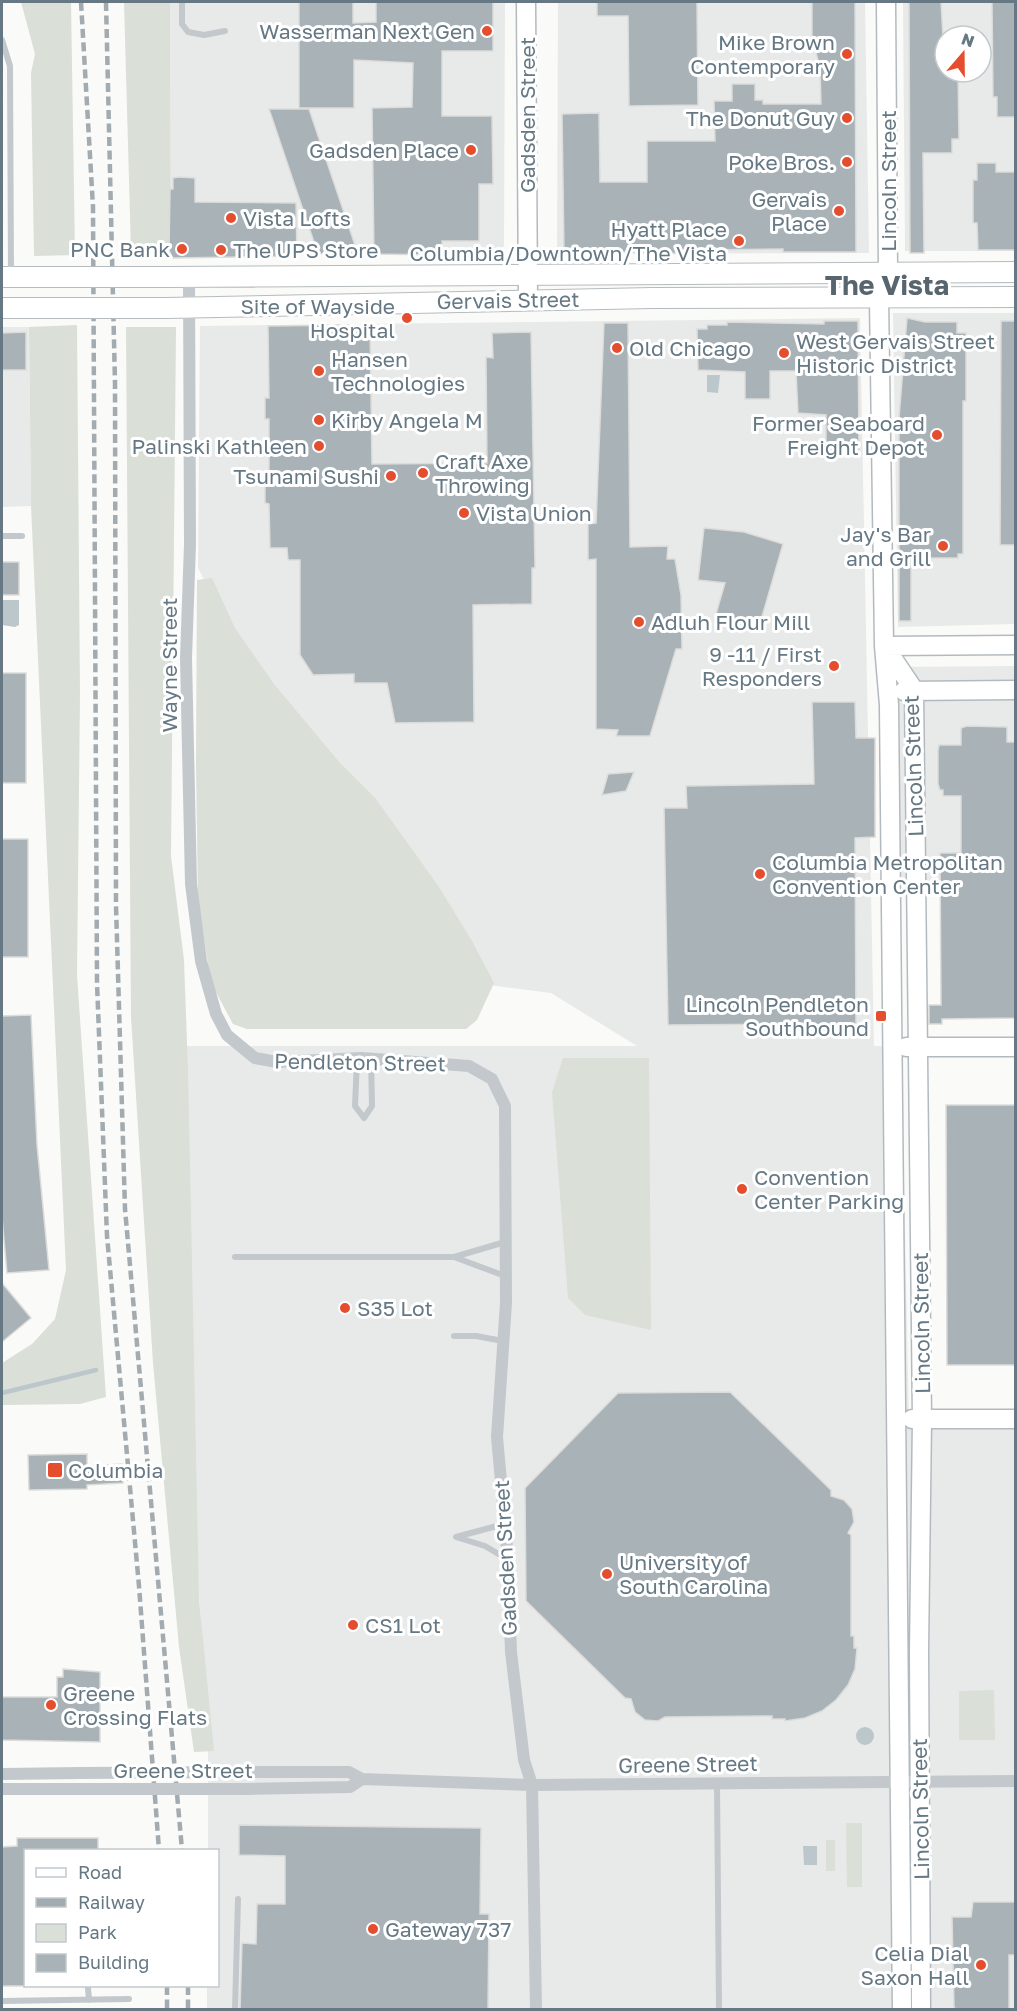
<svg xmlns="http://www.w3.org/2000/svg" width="1017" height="2011" font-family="'Golos Text',sans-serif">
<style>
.built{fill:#e8eae9;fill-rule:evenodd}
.green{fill:#dadfd7}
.water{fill:#bbc7cb}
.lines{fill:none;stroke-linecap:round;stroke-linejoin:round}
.stream{stroke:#bbc7cb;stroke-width:4.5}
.building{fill:#a8b2b7;stroke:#dcdcda;stroke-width:1.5}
.secondary-casing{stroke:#b3babf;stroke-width:21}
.primary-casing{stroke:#b5bbbe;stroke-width:22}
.lane{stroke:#c3c8cc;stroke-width:6}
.street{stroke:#c3c8cc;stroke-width:12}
.secondary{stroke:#fff;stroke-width:18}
.primary{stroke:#fff;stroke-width:20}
.rail{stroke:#a2abb0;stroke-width:4.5;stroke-dasharray:9 4.5;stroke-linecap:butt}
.primary-bridge-casing{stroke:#b5bbbe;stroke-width:22;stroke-linecap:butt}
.street-bridge{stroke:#c3c8cc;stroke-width:12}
.primary-bridge{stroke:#fff;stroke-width:20}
.poi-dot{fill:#e44d2d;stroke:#fff;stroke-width:2}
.labels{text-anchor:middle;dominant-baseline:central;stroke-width:6;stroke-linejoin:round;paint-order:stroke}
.poi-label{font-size:21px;fill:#657883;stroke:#fff;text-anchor:start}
.street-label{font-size:21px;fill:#657883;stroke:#fff}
.district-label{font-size:27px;font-weight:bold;fill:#57656e;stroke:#fff}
</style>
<rect width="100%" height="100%" fill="#fafaf8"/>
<!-- built -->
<path class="built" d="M170 2H505L504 246 496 252 171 256Z
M558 2H865L869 253 557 254Z
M903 2H1015V251H905ZM945 36H981V72H945Z
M893 313H1015V624L898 627Z
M860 318 874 1046 901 1047 909 1421 1015 1420V2009H207V1986H218V1850H208V1718L187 1430 168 1046H637L551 993 488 985 222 613 198 568 200 326Z
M2 327H29L31 506 2 507Z
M1015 666V883L897 884 894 667Z"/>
<!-- green -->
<path class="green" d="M21 2H71L75 255 34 256 31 73 35 54Z
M124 2H170L171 254 131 251Z
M77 325 80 694 77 975 106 1397 80 1404 2 1405V1363L32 1344 55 1319 66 1270 31 506 29 327Z
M126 327H176L171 856 184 960 188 1071 199 1599 214 1751 194 1752 179 1647 153 1363 131 1017Z
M212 578 235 628 274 684 340 763 376 799 439 887 472 941 494 983 477 1020 466 1029H247L233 1024 211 983 198 900 196 766 197 580Z
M563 1058H649L651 1330 585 1315 568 1298 552 1092Z
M994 1690 995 1740H959V1691Z
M846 1823H862V1887H847Z
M826 1840H835V1871H826Z"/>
<!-- water -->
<path class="water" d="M707 375H720L718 393 707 392Z
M2 600H19V625L15 627 2 625Z
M856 1736a9 9 0 1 1 18 0a9 9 0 1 1-18 0Z
M803 1846H817V1865H804Z"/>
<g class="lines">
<!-- stream -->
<path class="stream" d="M2 1393 96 1370"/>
</g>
<!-- building -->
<path class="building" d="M299 2H353V23L376 22V2H493V51H442V116H492L493 184H479V241H442V255L374 254 372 108 412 107 413 63 354 60V108H299Z
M597 2H697L698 105 629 106 628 16H597Z
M812 2H855L856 252H783V249L700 250V254L564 251 562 114 599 113 600 182H647V141H715L714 101H732V84H755V100H763V104H821L820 68 812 37Z
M909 2H941L945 72H958L959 139H952V153H923L924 253H910Z
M992 2H1016V117H997V97H993Z
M269 109H309L358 254H318Z
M977 163H996V172H1016V250H978L977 223H973V180H977Z
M179 177 195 178V202L296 203 297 256 172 258 169 250 170 189H173V178Z
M907 318 925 322H957V333H966V401H963V554H958V558H911V621H899V418Z
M824 321H858L859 452H826V415L798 413 796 371H770V399H745V372L698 370 697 329H707V325H727V322L824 324Z
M1001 321H1016V545H1000Z
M604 323H628L630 547 668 546 667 559H675L681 595 682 649H676L650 736H616L618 730 596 729V559L588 560V524L596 523Z
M344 325 370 326 372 464 487 463 486 357 493 358 492 333 531 332 535 568H532V604L473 605 474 722 395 723 387 683H354V674L313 675 300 655V560H288L287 548H270L269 504 265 503V482H269V419H265V398H269L268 326Z
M26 332V370H2V333Z
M704 528 744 532 783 544 759 627 716 614 725 583 698 580Z
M2 562H19V595H2Z
M2 673H26V783H2Z
M812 702H855L856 738H875V837L855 838 856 1030H815V1024L668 1025 664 808H687L686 786 814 784Z
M967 726 1007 727V742H1016V1018L942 1019V1024H929V1005H941L940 853H961V796H943V790H940L938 784V750L939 745H961V728Z
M634 772 626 791 602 795 608 774Z
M2 839H28V957H2Z
M31 1015 37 1145 49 1270 7 1273 2 1217V1016Z
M946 1105H1016V1365H947Z
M2 1283 31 1318 2 1342Z
M730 1392 831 1490V1496L844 1500 852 1509 854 1522 848 1533 851 1535V1636H854V1648H857L855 1669 848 1685 836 1700 822 1711 805 1718 785 1721V1719H772V1716L665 1717 658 1721 645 1720 635 1712 631 1699 625 1698 526 1601 525 1488 618 1393Z
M87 1454V1466L122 1464 123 1483 87 1485V1489L29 1490 28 1455Z
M63 1669 100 1672V1742L2 1740V1697H57V1677H63Z
M239 1825 481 1828 480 1914H489L488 2010H240L242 1943 256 1944 257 1904H285V1856L239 1855Z
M17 1838H98V1851H26V1986H2V1847L17 1846Z
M973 1902H1016V1955H1009V2010H956L954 2007 952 1917H971Z"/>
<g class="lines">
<!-- secondary casing -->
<g class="secondary-casing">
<path id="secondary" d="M526 2 528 300
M886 2 888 272 879 298 884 646 889 705 902 2010
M884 646 1016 645
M885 647 914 690 922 1419 919 1651 921 2010
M904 691 1016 690
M906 1047H1016
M912 1419H1016"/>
</g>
<!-- primary casing -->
<g class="primary-casing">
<path id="primary" d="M2 277H40
M167 277 1016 272
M2 308H40
M166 308 652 298 1016 297"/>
</g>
<!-- lane -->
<path class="lane" d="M182 2V24L188 32 204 35 225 31
M2 40 10 66 11 274
M2 536H22
M357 1059 355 1106 364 1118 372 1106 371 1059
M505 1242 454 1257 505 1276
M235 1257H454
M454 1336H476L503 1341
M504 1524 456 1537 485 1546 507 1559
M717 1784 719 2010
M88 1988 89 2000
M2 2001 129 1999
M235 2010 238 1899"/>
<!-- street -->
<path class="street" d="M189 277 190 544 186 658 191 884 201 961 216 1014 227 1035 255 1058 277 1062 362 1058 469 1066 492 1079 505 1106 506 1303 497 1437 507 1548 511 1652 524 1760 532 1785 536 2010
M245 1772H349L362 1779 532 1785 1016 1781
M2 1774 80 1773
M2 1789H82
M246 1789 350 1787 362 1779"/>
<!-- secondary -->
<use href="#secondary" class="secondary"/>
<!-- primary -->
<use href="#primary" class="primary"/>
<!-- rail -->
<path class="rail" d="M81 2 93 207 97 983 107 1236 139 1586 159 1850
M106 2 115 383 116 906 125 1209 182 1850
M167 1986V2010
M188 1986V2010"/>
<!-- primary-bridge casing -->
<g class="primary-bridge-casing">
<path id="primary-bridge" d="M40 277H167
M40 308H166"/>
</g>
<!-- street-bridge -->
<path class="street-bridge" d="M80 1773 245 1772
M82 1789H246"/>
<!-- primary-bridge -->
<use href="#primary-bridge" class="primary-bridge"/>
</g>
<!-- markers -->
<g class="poi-dot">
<circle cx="487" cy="31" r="6"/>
<circle cx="847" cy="54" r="6"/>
<circle cx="847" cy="118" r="6"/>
<circle cx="471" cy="150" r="6"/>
<circle cx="847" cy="162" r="6"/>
<circle cx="839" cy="211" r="6"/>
<circle cx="231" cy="218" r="6"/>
<circle cx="739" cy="241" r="6"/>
<circle cx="182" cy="249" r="6"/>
<circle cx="221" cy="250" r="6"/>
<circle cx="407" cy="318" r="6"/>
<circle cx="617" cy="348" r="6"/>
<circle cx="784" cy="353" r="6"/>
<circle cx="319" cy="371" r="6"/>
<circle cx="319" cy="420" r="6"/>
<circle cx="937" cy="435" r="6"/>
<circle cx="319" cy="446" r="6"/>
<circle cx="423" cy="473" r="6"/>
<circle cx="391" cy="476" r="6"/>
<circle cx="464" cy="513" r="6"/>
<circle cx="943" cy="546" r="6"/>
<circle cx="639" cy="622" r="6"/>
<circle cx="834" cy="666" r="6"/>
<circle cx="760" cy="874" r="6"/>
<rect x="875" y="1010" width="12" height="12" rx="3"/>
<circle cx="742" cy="1189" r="6"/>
<circle cx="345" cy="1308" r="6"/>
<rect x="47" y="1462" width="16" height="16" rx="3"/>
<circle cx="607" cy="1574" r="6"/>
<circle cx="353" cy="1625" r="6"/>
<circle cx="51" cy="1705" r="6"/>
<circle cx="373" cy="1929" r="6"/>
<circle cx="981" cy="1965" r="6"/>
</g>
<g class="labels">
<!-- poi labels -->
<g class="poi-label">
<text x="475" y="31" text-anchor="end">Wasserman Next Gen</text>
<text x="835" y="42" text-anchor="end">Mike Brown<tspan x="835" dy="24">Contemporary</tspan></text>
<text x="835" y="118" text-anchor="end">The Donut Guy</text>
<text x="459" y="150" text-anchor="end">Gadsden Place</text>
<text x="835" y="162" text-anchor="end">Poke Bros.</text>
<text x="827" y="199" text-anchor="end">Gervais<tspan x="827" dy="24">Place</tspan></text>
<text x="243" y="218">Vista Lofts</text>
<text x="727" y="229" text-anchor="end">Hyatt Place<tspan x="727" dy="24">Columbia/Downtown/The Vista</tspan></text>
<text x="170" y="249" text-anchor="end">PNC Bank</text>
<text x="233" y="250">The UPS Store</text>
<text x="395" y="306" text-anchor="end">Site of Wayside<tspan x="395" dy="24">Hospital</tspan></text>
<text x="796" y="341">West Gervais Street<tspan x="796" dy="24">Historic District</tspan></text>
<text x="629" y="348">Old Chicago</text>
<text x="331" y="359">Hansen<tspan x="331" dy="24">Technologies</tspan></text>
<text x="331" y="420">Kirby Angela M</text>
<text x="925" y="423" text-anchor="end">Former Seaboard<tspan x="925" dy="24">Freight Depot</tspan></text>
<text x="307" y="446" text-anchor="end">Palinski Kathleen</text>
<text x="435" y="461">Craft Axe<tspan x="435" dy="24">Throwing</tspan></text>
<text x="379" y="476" text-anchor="end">Tsunami Sushi</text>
<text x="476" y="513">Vista Union</text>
<text x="931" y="534" text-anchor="end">Jay's Bar<tspan x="931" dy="24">and Grill</tspan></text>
<text x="651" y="622">Adluh Flour Mill</text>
<text x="822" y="654" text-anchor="end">9 -11 / First<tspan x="822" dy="24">Responders</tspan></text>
<text x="772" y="862">Columbia Metropolitan<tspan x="772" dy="24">Convention Center</tspan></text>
<text x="869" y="1004" text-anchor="end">Lincoln Pendleton<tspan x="869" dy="24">Southbound</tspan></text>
<text x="754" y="1177">Convention<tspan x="754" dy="24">Center Parking</tspan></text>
<text x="357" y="1308">S35 Lot</text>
<text x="68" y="1470">Columbia</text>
<text x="619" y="1562">University of<tspan x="619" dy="24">South Carolina</tspan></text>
<text x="365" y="1625">CS1 Lot</text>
<text x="63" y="1693">Greene<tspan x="63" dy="24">Crossing Flats</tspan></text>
<text x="385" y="1929">Gateway 737</text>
<text x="969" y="1953" text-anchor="end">Celia Dial<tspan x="969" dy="24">Saxon Hall</tspan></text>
</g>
<!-- street labels -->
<g class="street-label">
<text transform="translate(527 115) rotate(-90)">Gadsden Street</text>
<text transform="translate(888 181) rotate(-90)">Lincoln Street</text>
<text transform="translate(508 300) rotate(-1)">Gervais Street</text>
<text transform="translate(169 665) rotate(-90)">Wayne Street</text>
<text transform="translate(913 766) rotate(-92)">Lincoln Street</text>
<text transform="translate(360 1062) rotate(1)">Pendleton Street</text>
<text transform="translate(921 1323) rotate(-91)">Lincoln Street</text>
<text transform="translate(505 1558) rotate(-93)">Gadsden Street</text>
<text transform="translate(688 1764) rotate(-1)">Greene Street</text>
<text x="183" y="1770">Greene Street</text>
<text transform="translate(920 1809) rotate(-91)">Lincoln Street</text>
</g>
<!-- district labels -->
<g class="district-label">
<text x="887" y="285">The Vista</text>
</g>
</g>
<!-- border -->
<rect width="1017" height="2011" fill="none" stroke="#657883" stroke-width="6"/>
<!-- legend -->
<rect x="24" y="1849" width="195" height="138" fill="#ffffff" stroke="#c1c9cd" stroke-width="1.5"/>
<rect x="36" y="1868" width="30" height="9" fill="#ffffff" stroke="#c1c9cd" stroke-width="1.5"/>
<text x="78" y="1879" font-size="18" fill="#657883">Road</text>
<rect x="36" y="1898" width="30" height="9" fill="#a2abb0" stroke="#c1c9cd" stroke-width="1.5"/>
<text x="78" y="1909" font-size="18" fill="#657883">Railway</text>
<rect x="36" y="1924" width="30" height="18" fill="#dadfd7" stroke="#c1c9cd" stroke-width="1.5"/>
<text x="78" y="1939" font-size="18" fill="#657883">Park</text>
<rect x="36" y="1954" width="30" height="18" fill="#a8b2b7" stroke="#c1c9cd" stroke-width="1.5"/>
<text x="78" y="1969" font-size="18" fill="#657883">Building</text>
<!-- north arrow -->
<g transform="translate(963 54) rotate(20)"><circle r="28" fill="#ffffff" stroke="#c1c9cd" stroke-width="1.5"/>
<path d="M0-4.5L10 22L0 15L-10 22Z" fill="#e44d2d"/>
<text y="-9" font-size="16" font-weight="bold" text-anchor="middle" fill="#657883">N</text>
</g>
</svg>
